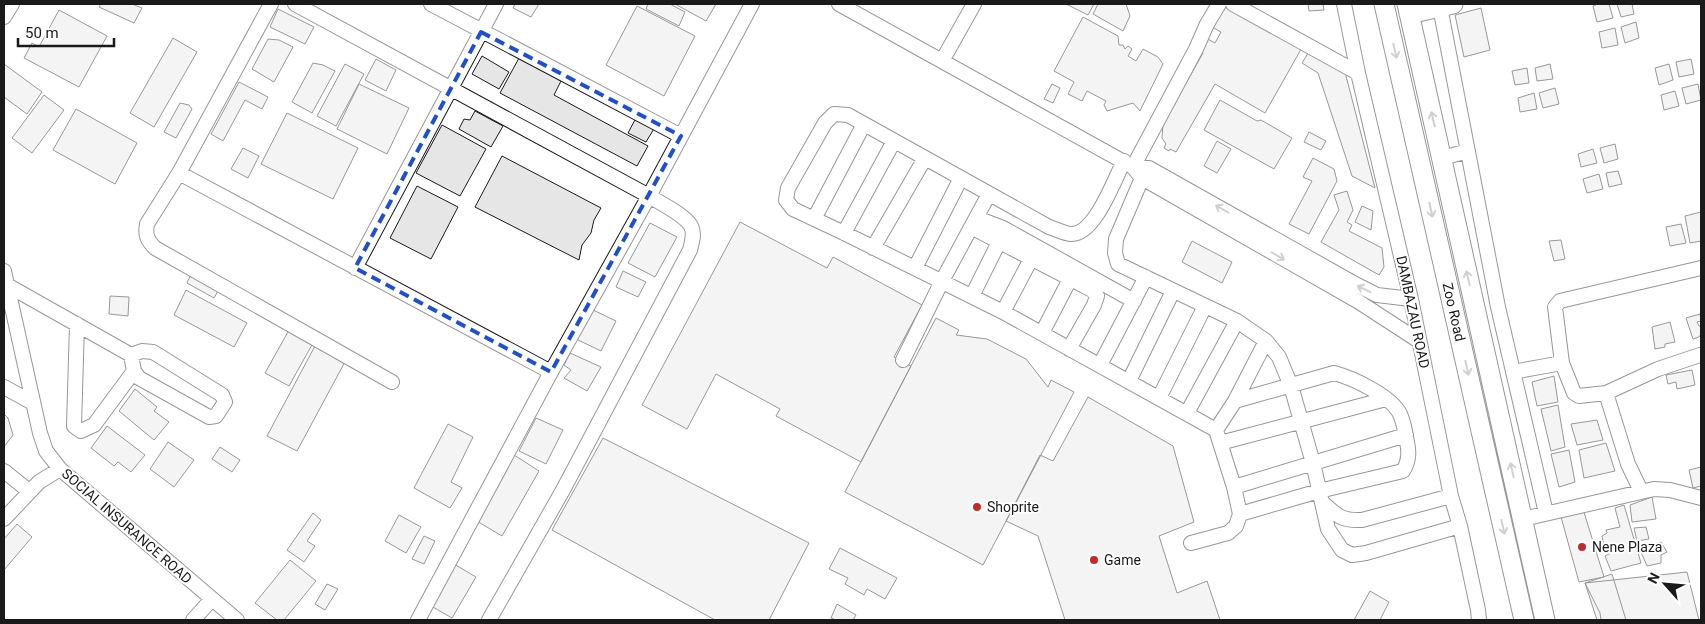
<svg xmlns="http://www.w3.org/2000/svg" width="1705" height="624" font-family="Roboto,sans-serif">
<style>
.building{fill:#e6e6e6;stroke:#1a1a1a}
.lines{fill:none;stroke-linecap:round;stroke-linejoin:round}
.minor-casing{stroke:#1a1a1a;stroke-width:16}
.major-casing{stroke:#1a1a1a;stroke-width:21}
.minor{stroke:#fff;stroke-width:14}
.major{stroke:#fff;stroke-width:19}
.oneway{stroke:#989898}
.marked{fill:none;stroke:#1d4ed8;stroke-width:4;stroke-dasharray:10 6;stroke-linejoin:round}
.poi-dot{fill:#c62828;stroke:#fff;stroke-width:2}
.labels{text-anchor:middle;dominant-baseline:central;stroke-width:4;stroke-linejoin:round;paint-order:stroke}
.street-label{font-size:14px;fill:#1a1a1a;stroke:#fff}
.poi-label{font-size:14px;fill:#1a1a1a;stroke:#fff;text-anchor:start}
</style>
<rect width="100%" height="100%" fill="#fff"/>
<!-- building -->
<path class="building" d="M101 4H132L142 8 134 23 99 7Z
M515 4H539L531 17 513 8Z
M648 4H670L685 12 679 26 646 9Z
M675 4H716L706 21Z
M1066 4H1094L1088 15Z
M1098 4H1126L1130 16 1123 31 1093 14Z
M1219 4H1233L1304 44 1265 113 1215 84 1176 152 1170 149 1169 151 1164 148 1166 144 1162 138 1163 124 1203 53 1196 49 1204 37 1215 43 1221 32 1207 24Z
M1308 4H1323L1324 10 1309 11Z
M1598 4H1609L1613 18 1597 22 1593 6Z
M1617 4H1632L1634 14 1621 17Z
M637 6 695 36 664 96 606 65Z
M1481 8 1490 50 1464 57 1455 15Z
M278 9 314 27 305 44 270 27Z
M59 10 107 36 79 87 24 58 32 43 39 47Z
M1083 17 1118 36 1119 45H1123L1125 49 1128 46 1132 49 1128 56 1136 61 1143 49 1158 57 1163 64 1140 111 1133 103 1107 111 1104 105 1106 101 1087 91 1082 101 1068 94 1074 82 1054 71Z
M1636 22 1639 38 1625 43 1621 27Z
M1615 28 1618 45 1602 48 1599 32Z
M173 38 197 52 154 127 130 113Z
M268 39 279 40 293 47 274 82 252 69Z
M1310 50 1345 72 1375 188 1352 176 1318 73 1302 63Z
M482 56 509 72 499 89 472 74Z
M519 58 561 81 554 95 648 146 637 166 500 93Z
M376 59 396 70 386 91 365 80Z
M1691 59 1694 74 1679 77 1676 62Z
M313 63 323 65 335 71 312 113 292 102Z
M4 64 42 92 27 114 4 97Z
M345 64 364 74 336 126 317 116Z
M1550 64 1553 79 1537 81 1535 68Z
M1669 64 1673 80 1659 85 1655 68Z
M1527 68 1529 83 1515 85 1512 71Z
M239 82 268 97 262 109 245 100 223 141 211 134Z
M359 84 409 108 387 154 337 129Z
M1052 84 1060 88 1053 103 1044 99Z
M1698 84 1701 100 1686 104 1682 88Z
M1555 88 1559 104 1543 108 1539 93Z
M1675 91 1679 106 1664 110 1661 95Z
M1534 93 1537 109 1520 112 1518 98Z
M44 95 64 110 32 153 12 138Z
M1220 100 1257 121 1261 120 1292 138 1274 169 1204 130Z
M180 103 189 105 192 109 176 138 164 132Z
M76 109 137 143 115 184 53 150Z
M475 111 503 126 491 147 459 129 464 119 470 120Z
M287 113 358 148 333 199 261 164Z
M637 116 655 127 646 142 628 133Z
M442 125 486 149 460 196 416 173Z
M1309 132 1326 141 1321 150 1304 142Z
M1217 141 1231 149 1217 173 1204 166Z
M1615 144 1618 159 1604 163 1600 148Z
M243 148 259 156 248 178 231 169Z
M1593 149 1597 163 1581 167 1578 154Z
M502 156 601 208 594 220 591 233 582 245 579 260 475 207Z
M1313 158 1334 169 1337 181 1309 234 1289 224 1312 181 1303 177Z
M1618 171 1622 184 1609 187 1606 173Z
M1599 174 1603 189 1587 193 1583 179Z
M417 186 458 207 431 259 390 238Z
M1347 191 1353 210 1347 222 1352 225 1349 231 1382 248 1384 267 1379 275 1321 242 1339 210 1334 195Z
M1362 206 1373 211 1371 230 1355 222Z
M1701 212V241L1690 243 1685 216Z
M740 222 827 268 833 257 922 305 894 357 911 366 861 462 776 416 780 409 716 374 687 429 642 405Z
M650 223 677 237 655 277 628 263Z
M1681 224 1686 243 1670 246 1666 227Z
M1561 240 1565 259 1554 261 1549 241Z
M1192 241 1232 262 1222 283 1182 262Z
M623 271 646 282 638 297 616 287Z
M191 274 218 291 214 298 187 283Z
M186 290 247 323 234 347 174 315Z
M110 296 129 297 128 316 109 314Z
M589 308 616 321 601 351 574 338Z
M1700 314 1701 321 1697 322 1699 326H1701V334L1699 337 1693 339 1686 318Z
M936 318 959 330 956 335 987 339 1026 359 1048 387 1051 380 1074 392 983 565 845 492Z
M1670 322 1675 342 1665 344V347L1655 349 1652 327Z
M289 330 313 343 289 386 265 373Z
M316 344 346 360 297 451 267 436Z
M570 353 601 367 587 391 564 378 571 370 564 365Z
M1692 370 1695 385 1677 389 1676 382 1668 384 1666 375Z
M1554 376 1558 402 1537 406 1532 382Z
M135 389 157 407 154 411 169 422 154 440 119 411Z
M1088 397 1173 446 1194 522 1159 536 1177 593 1207 581 1220 620H1065L1038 536 1006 521 1040 455 1053 461Z
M1558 405 1565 447 1551 451 1541 409Z
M4 414 8 418 13 435 4 447Z
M536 418 563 430 546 464 519 451Z
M1597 420 1603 440 1577 445 1571 424Z
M448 424 473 437 451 482 462 488 450 508 414 488Z
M107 426 145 455 131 472 118 462 114 466 91 448Z
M603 438 809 543 769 620H715L552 530Z
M168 442 194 460 174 487 150 469Z
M1606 443 1615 471 1584 478 1579 450Z
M220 447 240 460 232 472 212 459Z
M1569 450 1575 482 1559 487 1551 454Z
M511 453 539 471 502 536 475 520Z
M1701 467V486L1693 488 1689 470Z
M1652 497 1656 519 1632 522 1630 505Z
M1624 505 1641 563 1611 571 1605 556 1613 552 1610 545 1604 547 1602 536 1607 533 1606 530 1620 527 1615 508Z
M1583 509 1604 577 1579 582 1561 517Z
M313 513 321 520 307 541 315 546 304 562 287 550Z
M399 515 421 527 406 553 385 541Z
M17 524 32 537 4 570V539Z
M1646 527 1649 539 1637 541 1634 528Z
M424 536 435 541 424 564 412 559Z
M1661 542 1667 552 1661 555V563L1647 566 1640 550Z
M840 548 897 578 885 599 867 589 864 595 845 584 848 578 829 569Z
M290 560 316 581 284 620H277L255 603Z
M454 564 476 577 452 618 431 606Z
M1687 572 1699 620H1601L1600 613 1585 583Z
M1612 574 1626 620H1597L1585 583Z
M327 584 338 589 325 610 315 604Z
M1370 591 1389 602 1380 620H1354Z
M837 604 856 615 853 620H836L831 618Z"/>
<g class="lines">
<!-- minor casing -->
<g class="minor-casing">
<path id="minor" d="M271 4 179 173 147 224C145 235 147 240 155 248L392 382
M295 4 649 196C660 203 685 215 691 226 695 234 692 242 690 250L563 490 489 620
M431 4 681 136
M839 4 1133 167 1142 178 1359 302 1419 341
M1233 4 1358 73
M1344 4 1358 73 1411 299 1451 496 1460 526 1478 610 1479 620
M1440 7 1498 307 1546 513
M4 17 12 4
M942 61 974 4
M1442 158 1468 151
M1124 161C1114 180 1095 235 1071 234 1065 234 1056 229 1049 227L848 115 834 114 825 123 788 188 786 200 793 209 844 233 1003 312 1216 430 1234 487 1240 514 1236 526 1228 533 1191 543
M1133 167 1149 168 1357 285 1377 295 1411 299
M1133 167 1196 49 1207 24 1219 4
M179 173 551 372
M1142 178 1116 239 1115 253 1118 264 1237 321 1266 341 1279 357 1291 386 1313 463 1328 529 1342 550 1352 555 1366 553 1460 526
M977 218 1003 228 1134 301
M814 219 864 124
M971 227 1092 290 1097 296 1094 305 1069 349
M844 233 894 141
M873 248 925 158
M355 268 496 4
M915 268 961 178
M4 271 40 433 46 451 60 469 237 620
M7 285 131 355 142 351 153 352 222 395 225 402 216 416 209 417 139 378 134 371 131 355
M972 296 999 242
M1003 312 1031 259
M77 324 74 426 81 431 94 425 134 371
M1042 333 1070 279
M1700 355 1658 369 1606 393 1579 396 1574 393 1562 363 1555 307 1560 301 1701 268
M903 360 942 281 989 194
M1100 365 1146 277
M1513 372 1562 363
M1129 381 1173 291
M4 387 33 403
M1606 393 1628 464 1641 491
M1159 398 1205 306
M1235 401 1334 373C1353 378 1391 396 1400 414 1403 421 1405 430 1406 437 1409 450 1410 460 1403 471L1319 491 1240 514
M1187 413 1237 321
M1216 430 1235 401 1266 341
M1220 443 1386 399
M4 471 29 491
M1234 487 1406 435
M1323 503C1337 516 1342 521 1362 520L1451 496
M4 519 39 482 60 469
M1523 519 1654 489 1670 490 1701 498
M193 620 212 599
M418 620 551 372 649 196 752 4"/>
</g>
<!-- major casing -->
<g class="major-casing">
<path id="major" d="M1384 4 1524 620
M1407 4 1545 620
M1409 14 1453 4"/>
</g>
<!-- minor -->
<use href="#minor" class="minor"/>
<!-- major -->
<use href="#major" class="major"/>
</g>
<!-- one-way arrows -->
<defs><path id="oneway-shaft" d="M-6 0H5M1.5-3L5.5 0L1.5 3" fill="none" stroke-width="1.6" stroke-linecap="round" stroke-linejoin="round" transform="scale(1.25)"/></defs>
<g class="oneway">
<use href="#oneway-shaft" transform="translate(1395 51) rotate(77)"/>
<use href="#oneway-shaft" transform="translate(1433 119) rotate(-103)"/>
<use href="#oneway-shaft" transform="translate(1222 209) rotate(-150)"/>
<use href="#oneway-shaft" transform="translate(1431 210) rotate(77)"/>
<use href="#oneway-shaft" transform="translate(1278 256) rotate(30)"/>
<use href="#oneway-shaft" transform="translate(1468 278) rotate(-103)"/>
<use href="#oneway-shaft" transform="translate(1364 289) rotate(-154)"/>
<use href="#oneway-shaft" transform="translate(1467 368) rotate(77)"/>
<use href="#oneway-shaft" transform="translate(1512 470) rotate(-103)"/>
<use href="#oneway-shaft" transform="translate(1503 527) rotate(77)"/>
</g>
<!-- marked area -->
<path d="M0 0H1705V624H0ZM481 32 681 136 551 372 355 268Z" fill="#fff" fill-opacity=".55" fill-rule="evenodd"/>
<path class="marked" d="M481 32 681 136 551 372 355 268Z"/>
<!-- markers -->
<g class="poi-dot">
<circle cx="977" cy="507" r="5"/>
<circle cx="1582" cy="547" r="5"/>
<circle cx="1094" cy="560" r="5"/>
</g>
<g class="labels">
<!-- street labels -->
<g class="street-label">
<text transform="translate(1413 312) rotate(78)">DAMBAZAU ROAD</text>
<text transform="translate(1454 312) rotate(77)">Zoo Road</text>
<text transform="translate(127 526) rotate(41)">SOCIAL INSURANCE ROAD</text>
</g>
<!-- poi labels -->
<g class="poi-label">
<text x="987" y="507">Shoprite</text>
<text x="1592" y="547">Nene Plaza</text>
<text x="1104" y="560">Game</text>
</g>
</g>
<!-- border -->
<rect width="1705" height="624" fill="none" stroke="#1a1a1a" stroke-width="10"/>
<!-- north arrow -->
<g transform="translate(1665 584) rotate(297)" stroke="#ffffff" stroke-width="4" paint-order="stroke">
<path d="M0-4L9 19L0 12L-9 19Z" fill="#1a1a1a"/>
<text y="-8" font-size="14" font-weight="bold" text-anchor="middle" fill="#1a1a1a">N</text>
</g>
<!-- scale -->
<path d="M18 38v8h96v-8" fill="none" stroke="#1a1a1a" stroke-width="2.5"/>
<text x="25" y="38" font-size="15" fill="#1a1a1a" stroke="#ffffff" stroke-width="4" paint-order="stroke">50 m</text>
</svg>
